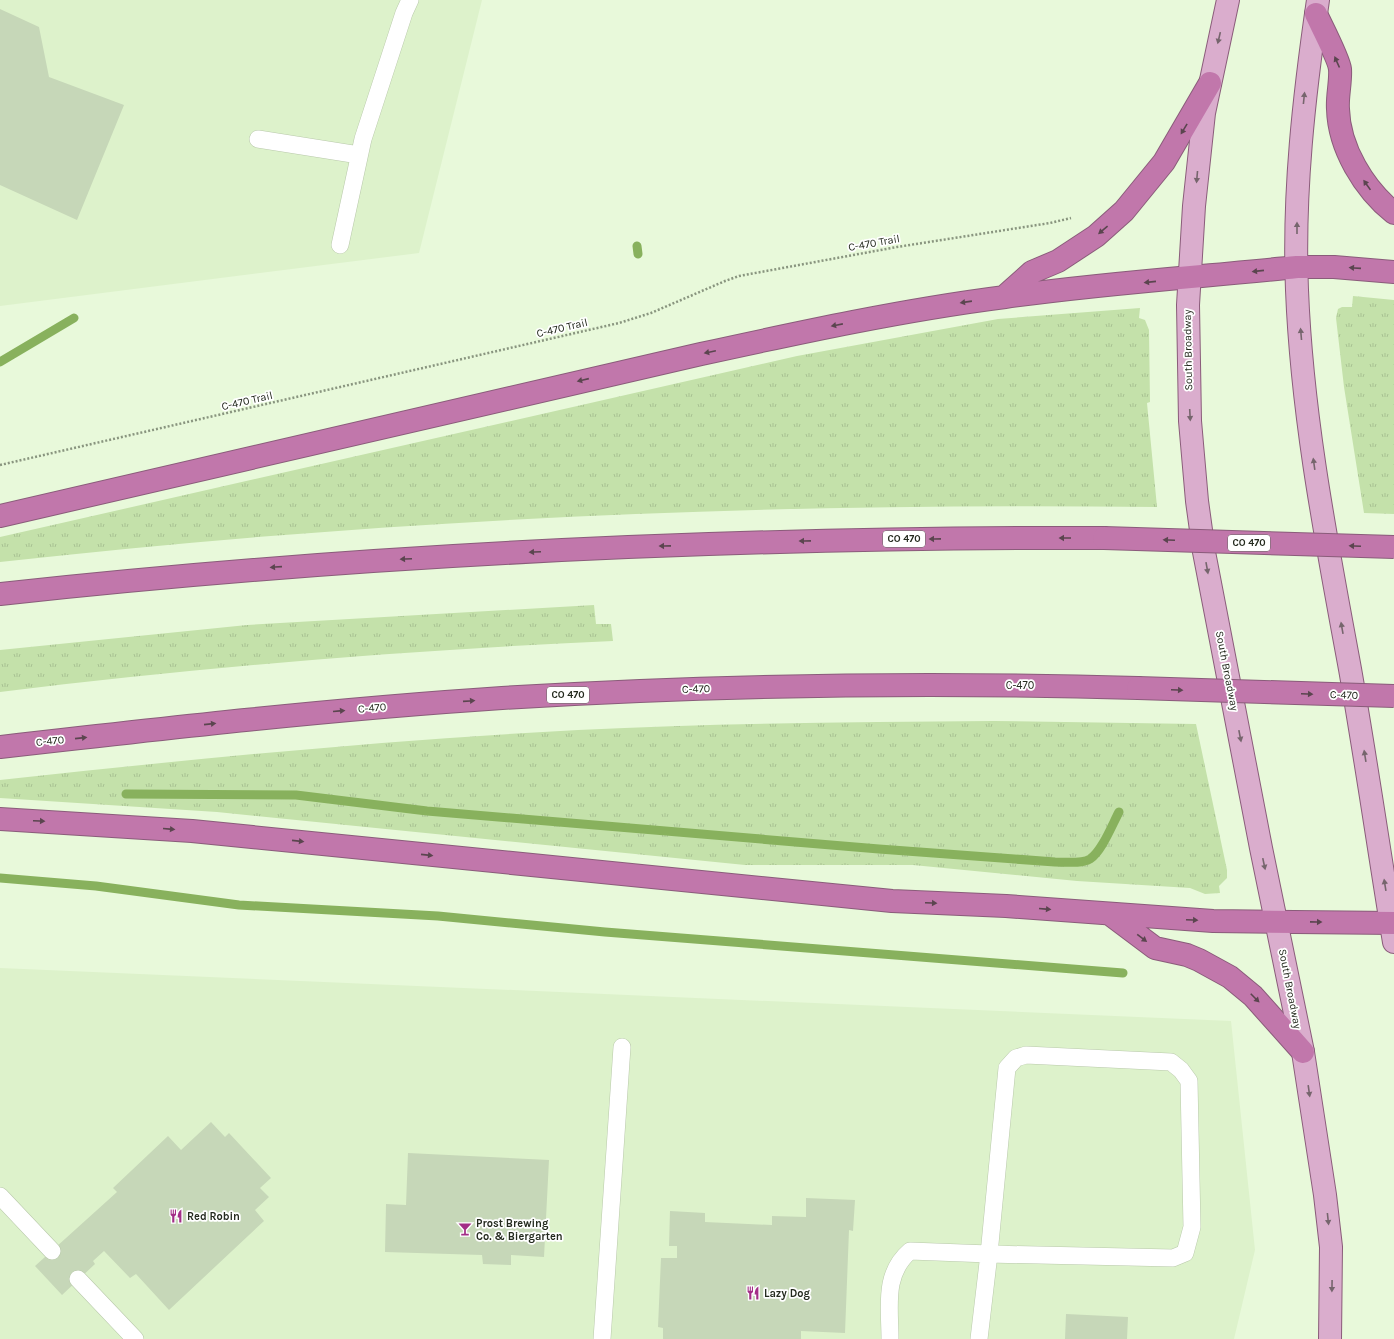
<svg xmlns="http://www.w3.org/2000/svg" width="1394" height="1339" font-family="Karla,sans-serif">
<style>
.built{fill:#ddf2cb}
.grass{fill:url(#grass-tufts)}
.lines{fill:none;stroke-linecap:round;stroke-linejoin:round}
.stream{stroke:#88b15d;stroke-width:9}
.building{fill:#c6d7b8}
.lane-casing{stroke:#b9c9ab;stroke-width:18}
.primary-casing{stroke:#8a5c7a;stroke-width:24}
.highway-casing{stroke:#8a5c7a;stroke-width:24}
.path{stroke:#89957f;stroke-width:2.5;stroke-dasharray:2 2;stroke-linecap:butt}
.lane{stroke:#fff;stroke-width:17}
.primary{stroke:#daadcd;stroke-width:22}
.highway{stroke:#c177ab;stroke-width:22}
.highway-bridge-casing{stroke:#8a5c7a;stroke-width:24;stroke-linecap:butt}
.highway-bridge{stroke:#c177ab;stroke-width:22}
.oneway{fill:#76656d}
.oneway2{fill:#5b454f}
.labels{text-anchor:middle;dominant-baseline:central;stroke-width:3.5;stroke-linejoin:round;paint-order:stroke}
.shield{fill:#fff;stroke:#666a62;stroke-width:1}
.shield-label{font-size:10px;font-weight:bold;fill:#242a1e}
.street-label{font-size:11px;fill:#242a1e;stroke:#fff}
.poi-label{font-size:11px;font-weight:bold;fill:#242a1e;stroke:#fff;text-anchor:start}
</style>
<defs>
<pattern id="grass-tufts" width="24" height="20" patternUnits="userSpaceOnUse"><rect width="24" height="20" fill="#c4e1aa"/><path d="M3 7l-1-3M5 7V3M7 7l1-3M15 17l-1-3M17 17v-4M19 17l1-3" fill="none" stroke="#a8c192"/></pattern>
</defs>
<rect width="100%" height="100%" fill="#e8f9da"/>
<!-- built -->
<path class="built" d="M0 0H482L419 253 0 306Z
M0 968 1231 1021 1255 1250 1234 1339H0Z"/>
<!-- grass -->
<path class="grass" d="M1353 296 1394 300V514L1364 513 1344 387 1336 318 1338 309 1342 307H1352Z
M1140 308 1139 318 1145 320 1149 330 1150 402 1147 403 1157 507C771 502 384 519 0 562V537L797 356 998 319Z
M594 605 596 624H611L613 641C408 650 204 667 0 692V650L247 625Z
M993 721 1196 724 1227 870V878L1219 886 1220 893 1205 894 1190 888 1077 881 913 865H745L217 812 0 798V780C192 759 385 740 578 730 716 723 855 722 993 721Z"/>
<g class="lines">
<!-- stream -->
<path class="stream" d="M637 246 638 254
M0 362 74 318
M126 794 296 795 427 811 879 849 1055 862C1065 862 1082 864 1090 859 1102 851 1112 825 1119 812
M0 878 96 886 239 905 438 916 605 932 1123 973"/>
</g>
<!-- building -->
<path class="building" d="M0 9 39 27 49 77 124 105 77 220 0 185Z
M211 1122 225 1137 229 1133 271 1178 260 1188 269 1197 255 1210 264 1221 169 1310 136 1274 130 1278 104 1251 93 1261 95 1264 62 1295 35 1266 117 1192 113 1188 168 1136 181 1150Z
M408 1153 549 1160 544 1257 511 1255V1265L483 1264 482 1255 385 1252 386 1204 406 1205Z
M806 1198 855 1200 853 1231 849 1230 845 1333 801 1331V1339H663V1328L658 1327 661 1258H677V1246H669L670 1211 705 1213V1222L772 1225V1216L806 1217Z
M1066 1314 1128 1317 1127 1339H1065Z"/>
<g class="lines">
<!-- lane casing -->
<g class="lane-casing">
<path id="lane" d="M258 139 359 155
M340 245 363 139 404 13 410 0
M1026 1055 1171 1062 1181 1070 1189 1081 1192 1227 1185 1253 1173 1258 989 1254 1007 1068 1016 1058Z
M0 1196 52 1251
M78 1279 135 1339
M602 1339 622 1047
M890 1339C890 1307 883 1274 910 1251L989 1254 979 1339"/>
</g>
<!-- primary casing -->
<g class="primary-casing">
<path id="primary" d="M1228 0 1204 113 1194 206 1188 305 1190 421 1197 501 1204 552 1261 848 1303 1052 1325 1195 1331 1247 1330 1339
M1318 0C1304 96 1293 193 1297 290 1302 418 1327 544 1350 669 1366 760 1379 851 1394 942"/>
</g>
<!-- highway casing -->
<g class="highway-casing">
<path id="highway" d="M1316 14C1321 25 1339 59 1340 69 1341 82 1337 96 1338 109 1339 148 1364 189 1394 213
M1004 297 1032 272 1058 261 1096 236 1124 211 1164 162 1210 83
M0 516 701 354C802 332 903 310 1005 297 1102 283 1200 277 1297 267H1334L1394 272
M0 594C366 554 735 537 1104 538
M0 747C167 728 334 709 502 698 714 685 926 682 1138 688
M0 819 192 831 892 901 1006 906 1213 921 1394 923
M1111 915 1155 948 1187 955 1199 960 1230 977 1253 996 1303 1052"/>
</g>
<!-- path -->
<path class="path" d="M0 465 619 323 651 313 725 281 739 276 897 247 1050 223 1071 218"/>
<!-- lane -->
<use href="#lane" class="lane"/>
<!-- primary -->
<use href="#primary" class="primary"/>
<!-- highway -->
<use href="#highway" class="highway"/>
<!-- highway-bridge casing -->
<g class="highway-bridge-casing">
<path id="highway-bridge" d="M1104 538 1394 547
M1138 688 1394 696"/>
</g>
<!-- highway-bridge -->
<use href="#highway-bridge" class="highway-bridge"/>
</g>
<!-- one-way arrows -->
<defs><path id="oneway-solid" d="M-6-.8H1V-3.2L6.5 0L1 3.2V.8H-6Z"/></defs>
<g class="oneway">
<use href="#oneway-solid" transform="translate(1219 38) rotate(103)"/>
<use href="#oneway-solid" transform="translate(1304 98) rotate(-84)"/>
<use href="#oneway-solid" transform="translate(1197 177) rotate(95)"/>
<use href="#oneway-solid" transform="translate(1297 228) rotate(-90)"/>
<use href="#oneway-solid" transform="translate(1301 334) rotate(-95)"/>
<use href="#oneway-solid" transform="translate(1190 415) rotate(87)"/>
<use href="#oneway-solid" transform="translate(1314 464) rotate(-98)"/>
<use href="#oneway-solid" transform="translate(1207 568) rotate(80)"/>
<use href="#oneway-solid" transform="translate(1342 628) rotate(-100)"/>
<use href="#oneway-solid" transform="translate(1240 736) rotate(79)"/>
<use href="#oneway-solid" transform="translate(1365 756) rotate(-99)"/>
<use href="#oneway-solid" transform="translate(1264 864) rotate(78)"/>
<use href="#oneway-solid" transform="translate(1385 885) rotate(-99)"/>
<use href="#oneway-solid" transform="translate(1309 1091) rotate(82)"/>
<use href="#oneway-solid" transform="translate(1328 1219) rotate(84)"/>
<use href="#oneway-solid" transform="translate(1332 1286) rotate(91)"/>
</g>
<g class="oneway2">
<use href="#oneway-solid" transform="translate(1337 62) rotate(-114)"/>
<use href="#oneway-solid" transform="translate(1184 129) rotate(121)"/>
<use href="#oneway-solid" transform="translate(1367 185) rotate(-125)"/>
<use href="#oneway-solid" transform="translate(1103 230) rotate(140)"/>
<use href="#oneway-solid" transform="translate(1355 268) rotate(-176)"/>
<use href="#oneway-solid" transform="translate(1258 271) rotate(174)"/>
<use href="#oneway-solid" transform="translate(1150 282) rotate(174)"/>
<use href="#oneway-solid" transform="translate(966 302) rotate(172)"/>
<use href="#oneway-solid" transform="translate(837 325) rotate(169)"/>
<use href="#oneway-solid" transform="translate(710 352) rotate(168)"/>
<use href="#oneway-solid" transform="translate(583 380) rotate(167)"/>
<use href="#oneway-solid" transform="translate(1065 538) rotate(-180)"/>
<use href="#oneway-solid" transform="translate(935 539) rotate(179)"/>
<use href="#oneway-solid" transform="translate(1169 540) rotate(-178)"/>
<use href="#oneway-solid" transform="translate(805 541) rotate(179)"/>
<use href="#oneway-solid" transform="translate(665 546) rotate(179)"/>
<use href="#oneway-solid" transform="translate(1355 546) rotate(-178)"/>
<use href="#oneway-solid" transform="translate(535 552) rotate(177)"/>
<use href="#oneway-solid" transform="translate(406 559) rotate(177)"/>
<use href="#oneway-solid" transform="translate(276 567) rotate(176)"/>
<use href="#oneway-solid" transform="translate(1177 690) rotate(2)"/>
<use href="#oneway-solid" transform="translate(1307 694) rotate(2)"/>
<use href="#oneway-solid" transform="translate(469 701) rotate(-4)"/>
<use href="#oneway-solid" transform="translate(339 711) rotate(-5)"/>
<use href="#oneway-solid" transform="translate(210 724) rotate(-6)"/>
<use href="#oneway-solid" transform="translate(81 738) rotate(-6)"/>
<use href="#oneway-solid" transform="translate(39 821) rotate(2)"/>
<use href="#oneway-solid" transform="translate(169 829) rotate(5)"/>
<use href="#oneway-solid" transform="translate(298 841) rotate(6)"/>
<use href="#oneway-solid" transform="translate(427 855) rotate(6)"/>
<use href="#oneway-solid" transform="translate(931 903) rotate(2)"/>
<use href="#oneway-solid" transform="translate(1045 909) rotate(5)"/>
<use href="#oneway-solid" transform="translate(1192 920) rotate(3)"/>
<use href="#oneway-solid" transform="translate(1316 922) rotate(1)"/>
<use href="#oneway-solid" transform="translate(1142 938) rotate(37)"/>
<use href="#oneway-solid" transform="translate(1255 998) rotate(45)"/>
</g>
<!-- icons -->
<defs>
<g id="restaurant-bare" transform="scale(1.08)"><path d="M-5-6h1v4h1v-4h1v4h1v-4h1v5L-1.5 .5V6h-2V.5L-5-1ZM5-6V6H3V1.5H1.5Q1.5-4 5-6Z" fill="#a32e87" stroke="#fff" stroke-width="2.5" paint-order="stroke"/></g>
<g id="bar-bare" transform="scale(1.08)"><path d="M-6-5H6L.8 .8V4.5H3.5V6h-7V4.5H-.8V.8Z" fill="#a32e87" stroke="#fff" stroke-width="2.5" paint-order="stroke"/></g>
</defs>
<g fill-rule="evenodd">
<use href="#restaurant-bare" x="176" y="1216"/>
<use href="#bar-bare" x="465" y="1229"/>
<use href="#restaurant-bare" x="753" y="1293"/>
</g>
<g class="labels">
<!-- shield labels -->
<g class="shield">
<rect x="883" y="531" width="42" height="16" rx="3"/>
<rect x="1228" y="535" width="42" height="16" rx="3"/>
<rect x="547" y="687" width="42" height="16" rx="3"/>
</g>
<g class="shield-label">
<text x="904" y="539">CO 470</text>
<text x="1249" y="543">CO 470</text>
<text x="568" y="695">CO 470</text>
</g>
<!-- street labels -->
<g class="street-label">
<text transform="translate(874 243) rotate(-10)">C-470 Trail</text>
<text transform="translate(562 328) rotate(-13)">C-470 Trail</text>
<text transform="translate(1188 350) rotate(-91)">South Broadway</text>
<text transform="translate(247 401) rotate(-13)">C-470 Trail</text>
<text transform="translate(1227 671) rotate(79)">South Broadway</text>
<text x="1020" y="685">C-470</text>
<text transform="translate(696 689) rotate(-2)">C-470</text>
<text transform="translate(1344 695) rotate(2)">C-470</text>
<text transform="translate(372 708) rotate(-5)">C-470</text>
<text transform="translate(50 741) rotate(-6)">C-470</text>
<text transform="translate(1290 989) rotate(79)">South Broadway</text>
</g>
<!-- poi labels -->
<g class="poi-label">
<text x="187" y="1216">Red Robin</text>
<text x="476" y="1223">Prost Brewing<tspan x="476" dy="13">Co. &amp; Biergarten</tspan></text>
<text x="764" y="1293">Lazy Dog</text>
</g>
</g>
</svg>
